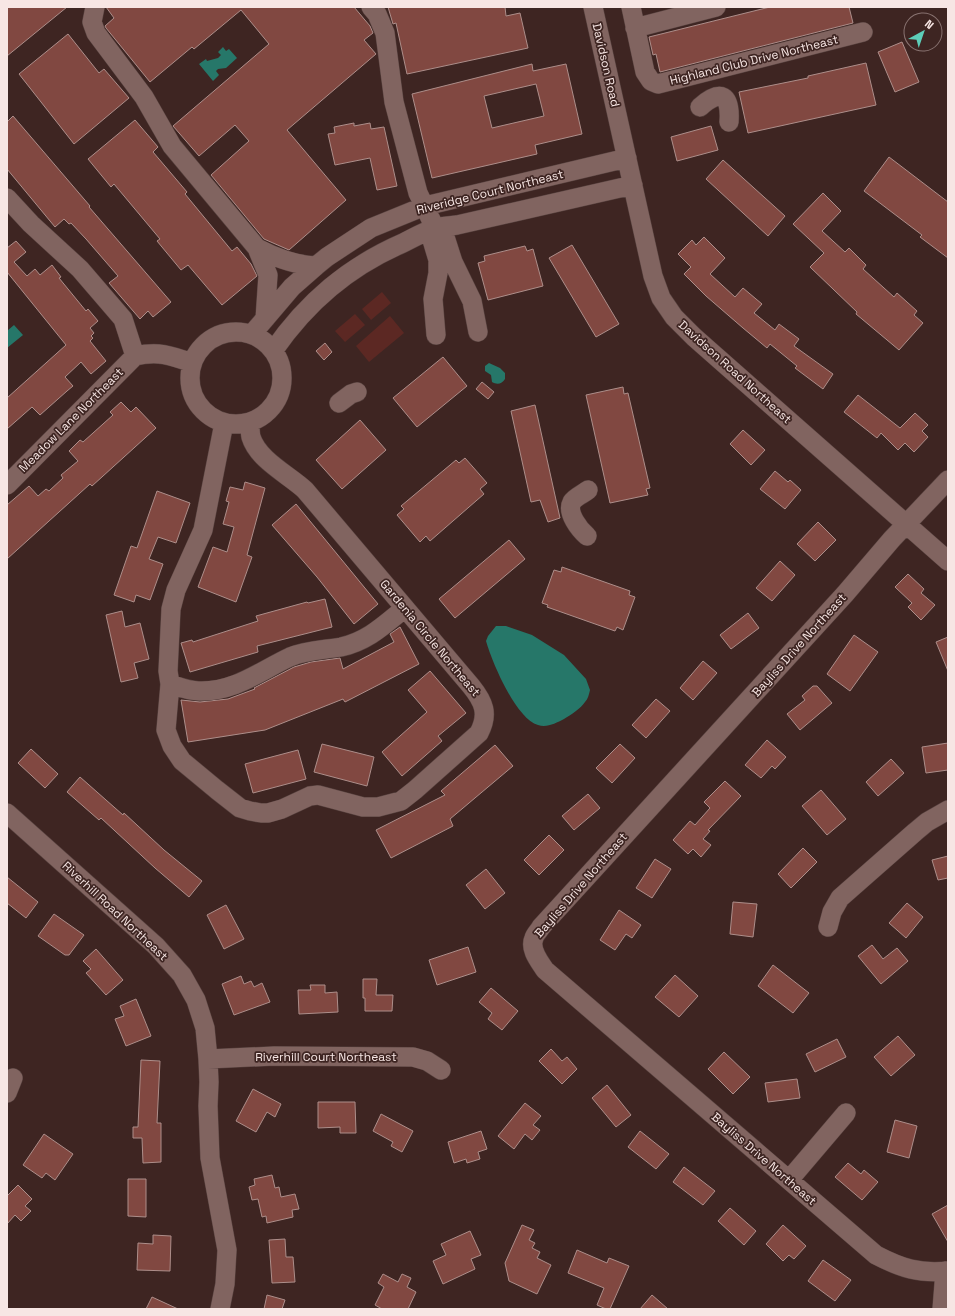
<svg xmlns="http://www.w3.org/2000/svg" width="955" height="1316" font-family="'Space Grotesk',sans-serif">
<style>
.green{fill:#5c2823}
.water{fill:#267769}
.building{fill:#814841;stroke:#ad8e8a;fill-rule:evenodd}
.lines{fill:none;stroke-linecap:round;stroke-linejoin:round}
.minor-casing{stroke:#57423f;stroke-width:20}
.minor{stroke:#816460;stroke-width:19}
.labels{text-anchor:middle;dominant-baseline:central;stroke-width:3.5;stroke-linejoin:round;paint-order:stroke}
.street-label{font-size:12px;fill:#f7e6e4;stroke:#3e2522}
</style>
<rect width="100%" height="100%" fill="#3e2522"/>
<!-- green -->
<path class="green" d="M382 292 391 303 371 320 362 309Z
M355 314 365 325 345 342 335 331Z
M390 316 404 333 369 362 356 346Z"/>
<!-- water -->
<path class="water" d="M223 47 226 51 229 49 237 58 226 68 218 69 216 71 219 75 213 81 199 64 206 59 207 61 218 58 221 55 218 52Z
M14 325 23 335 7 348V331Z
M489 363 500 368 505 373V379C502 384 497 385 492 382L491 375 485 371V366Z
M496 626H506L532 635 564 655 586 679 590 690C589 694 588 699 585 702 581 708 571 715 564 719 556 723 547 728 538 725 516 719 492 662 486 641L488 636Z"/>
<!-- building -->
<path class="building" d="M7 7H67L7 56Z
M106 7H354L370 26 373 33 364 40 376 54 287 130 346 200 289 250 264 239 211 175 249 141 235 125 199 156 173 126 269 44 241 10 194 49 192 47 150 82 106 28 105 26 114 18Z
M388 7H505L506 16 520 13 528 48 407 74 396 23 393 24Z
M770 7H849L853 23 660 72 656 54 653 55 649 37Z
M68 34 99 73 104 69 129 98 74 144 19 74Z
M902 42 919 82 895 92 878 52Z
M866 63 876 105 748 133 739 92 808 78V76Z
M532 64 533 71 566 64 582 134 535 145 537 154 432 178 412 94ZM536 84 544 116 492 128 484 96Z
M13 116 90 206 89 207 171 302 153 317 148 311 140 319 109 283 118 276 86 239 71 223 69 224 64 219 55 227 7 169V122Z
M135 120 158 147 153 152 187 192 185 194 232 251 237 247 251 264 257 276 222 305 188 265 181 270 157 241 160 239 114 184 111 187 88 159Z
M354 123V126L370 123 371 129 384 127 397 186 377 190 370 158 335 165 328 134 335 133 334 127Z
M711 126 718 150 677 161 671 137Z
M889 157 948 202V258L920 237 922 235 864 191Z
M723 160 785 216 768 236 706 179Z
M823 193 841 211 822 231 845 252 849 248 866 265 863 269 894 297 897 293 917 311 914 315 923 323 899 350 856 314 857 312 810 267 824 253 793 224Z
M704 237 725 258 710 274 735 297 743 288 762 304 754 313 775 330 779 324 799 339 794 346 833 374 823 389 795 368 797 366 770 344 767 348 743 328 706 296 684 274 691 267 678 254 692 240 696 245Z
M16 241 26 252 14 262 27 276 35 269 40 275 52 265 61 277 59 278 86 311 88 309 98 321 90 328 94 333 91 336 93 338 90 341 106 361 91 374 81 362 65 377 73 386 67 391 40 415 32 407 7 429V398L66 345 7 272V248Z
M572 245 619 324 596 337 549 258Z
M525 246 527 251 533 249 543 286 488 300 478 263 485 261 484 256Z
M325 343 332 352 324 360 316 351Z
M443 357 467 386 417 427 393 398Z
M482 382 494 392 488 399 476 389Z
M623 387 624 394 628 393 650 488 646 489 648 495 610 503 586 395Z
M858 395 900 428 915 413 928 425 922 431 928 437 914 452 905 443 898 450 881 433 877 438 844 412Z
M121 402 131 412 136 407 156 428 92 486 90 484 7 559V505L29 486 38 496 46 489 49 491 63 478 61 475 78 461 69 451 80 440 83 442 113 415 110 412Z
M535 405 560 518 548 522 540 500 531 502 511 411Z
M360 420 386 450 342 489 316 460Z
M743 430 765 450 751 465 730 444Z
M465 458 487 483 480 489 484 494 430 541 426 536 420 542 397 515 404 509 401 506 456 460 459 463Z
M775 471 788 482 790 480 801 490 785 509 760 489Z
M245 482 265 488 247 555 252 557 236 602 198 587 213 547 227 552 234 527 223 524 229 502 226 501 230 487 243 490Z
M157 491 190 503 176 543 158 537 149 559 163 564 150 600 136 595 134 602 114 595 131 546 137 548Z
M296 504 378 604 354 624 317 577 272 525Z
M818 522 836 540 815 561 797 544Z
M509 540 525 559 455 618 439 599Z
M780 561 795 575 772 601 756 588Z
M562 567 630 591 629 595 635 597 623 630 617 627 615 631 547 607 548 605 542 603 554 570 561 572Z
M908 574 924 589 921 593 935 605 921 620 908 607 912 603 895 587Z
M325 599 332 627 257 646 258 652 190 672 181 643 192 640 193 642 258 621 256 616 307 602 308 603Z
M122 611 125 627 140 623 149 659 134 663 138 678 121 682 106 615Z
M748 613 759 628 731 649 720 635Z
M400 627 419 664 345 702 343 699 265 730 188 742 181 700 200 702 228 699 255 689 254 688 294 667 311 662 340 658 343 669 394 642 390 634Z
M854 635 878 652 850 691 827 674Z
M948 637V671L936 642Z
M703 661 717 673 693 700 680 688Z
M430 671 466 713 438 736 442 741 402 776 382 752 427 712 408 690Z
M813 686H817L832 703 800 730 787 714 805 700 802 696Z
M656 699 670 711 646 738 632 725Z
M767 740 786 757 775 769 772 766 761 778 745 765Z
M948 743V770L926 773 922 747Z
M322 744 374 757 367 786 314 772Z
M620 744 635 758 612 783 596 768Z
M495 745 513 766 450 819 453 826 391 858 376 830 445 795 441 791Z
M31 749 58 774 45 788 18 763Z
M298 750 306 779 253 793 245 764Z
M891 759 904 773 878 796 866 782Z
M80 777 123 815 124 813 164 850 202 881 189 897 155 868 101 818 99 820 67 792Z
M725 781 741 796 708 830 710 831 703 839 711 845 701 857 693 849 688 854 673 840 690 821 695 825 710 808 704 802Z
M821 790 846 819 827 835 802 806Z
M588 794 600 808 574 830 562 816Z
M549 835 564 850 539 875 524 860Z
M803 848 817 862 791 888 778 874Z
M948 856V878L938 880 932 860Z
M655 859 671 869 652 898 636 888Z
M486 869 505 893 485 909 466 885Z
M7 877 38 902 26 918 7 903Z
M733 902 757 904 753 937 730 934Z
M907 903 923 917 906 938 889 923Z
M226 905 244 939 224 949 207 915Z
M619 910 641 925 632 938 626 934 615 950 600 940Z
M54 914 84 935 69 955H65L38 936Z
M872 945 883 959 897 948 908 961 881 984 858 956Z
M468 947 476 972 437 985 429 960Z
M96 949 123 980 106 995 86 973 91 969 83 961Z
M773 965 809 993 793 1013 758 986Z
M675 975 698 996 679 1017 655 997Z
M241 976 244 984 251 981 254 987 262 983 270 1002 234 1015 222 984Z
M363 979H377L376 995H393L392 1011H365V998H363Z
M310 985H325V993L337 992 338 1012 299 1014 298 990H311Z
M491 988 518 1011 502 1030 488 1019 492 1013 479 1002Z
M136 999 151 1036 126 1046 115 1019 124 1016 120 1006Z
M898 1036 915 1055 891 1076 874 1057Z
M837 1039 846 1057 815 1072 806 1054Z
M551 1049 562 1061 567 1057 577 1069 562 1084 539 1061Z
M724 1052 750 1077 733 1094 708 1069Z
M141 1060 160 1061 157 1123H161V1162L143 1163 142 1138H133V1127H138Z
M797 1079 800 1098 768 1102 765 1083Z
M607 1085 631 1115 616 1127 592 1098Z
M253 1089 281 1104 275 1117 267 1112 256 1132 236 1121Z
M318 1102H355L356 1133H340V1127L318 1128Z
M525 1103 541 1116 533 1125 540 1130 532 1140 525 1134 514 1149 498 1136Z
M381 1114 413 1131 402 1152 391 1146 393 1142 373 1131Z
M895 1120 917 1126 909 1158 887 1152Z
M481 1131 487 1149 478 1152 480 1159 467 1163 466 1159 454 1163 448 1142Z
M640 1131 669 1154 656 1169 628 1147Z
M44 1134 73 1154 55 1180 46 1173 42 1178 23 1165Z
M848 1163 861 1174 864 1170 878 1182 862 1200 835 1177Z
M684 1167 715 1191 703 1205 673 1182Z
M272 1175 275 1188 279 1187 281 1197 295 1194 299 1209 292 1210 293 1217 267 1223 266 1216 262 1217 258 1199 252 1200 249 1187 255 1185 254 1179Z
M128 1179H146V1217L128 1216Z
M18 1185 32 1199 25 1206 31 1211 21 1221 15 1215 7 1224V1196Z
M948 1205V1242L932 1214Z
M730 1208 756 1231 744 1245 718 1221Z
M522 1225 534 1230 529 1240 535 1243 532 1248 540 1252 537 1258 551 1265 537 1294 509 1281 505 1263Z
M783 1225 806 1246 794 1259 789 1255 783 1261 766 1244Z
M470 1231 481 1255 471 1259 475 1269 443 1284 433 1261 446 1255 441 1244Z
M153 1235 171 1236 170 1271 137 1270 138 1243 153 1244Z
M285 1239 286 1257H293L295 1282 272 1283 269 1240Z
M577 1250 607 1263 609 1258 629 1266 610 1309H606L597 1305 604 1288 568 1273Z
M823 1260 851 1280 835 1301 808 1281Z
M383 1274 398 1282 402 1274 411 1278 407 1287 416 1292 408 1309H382L375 1305 384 1287 378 1283Z
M267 1295 285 1300 282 1309H264Z
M652 1295 668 1309H640Z
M152 1297 178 1309H146Z"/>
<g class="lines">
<!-- minor casing -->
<g class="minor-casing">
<path id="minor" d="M95 7 92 22 96 33 144 97 172 146 257 248 268 275 265 319
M371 7 377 14 385 33 394 102 418 193 435 228 445 237 453 262 472 301 478 332
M593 7 653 276 661 298 674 317 694 337 948 561
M631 7 645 72 651 81 658 84 863 32
M635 28 716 7
M700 107C721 88 731 95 729 122
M7 198 31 224 80 269 123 319 135 356
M435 228 432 240 438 260V273L433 299 436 335
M257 248C276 258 295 265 316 266
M190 378a46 46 0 1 1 92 0a46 46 0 1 1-92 0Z
M252 334 292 287 316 266 327 257 371 228 425 206 627 158
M273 351C307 302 348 267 403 243 413 238 425 231 436 228 443 226 450 226 457 225L633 185
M339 403 351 394 357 392
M224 423 203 530 176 590 171 609 168 671 170 684 166 730 172 746 182 761 217 790 240 808 250 811 261 813H268L282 809 310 796 318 795 363 807H378L401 801 415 790 479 733C489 714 484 702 471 686L305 490C289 475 258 460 251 437 250 433 250 427 250 422
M948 480 892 539 845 594 541 927C539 931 535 934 534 938 529 949 539 961 545 970L876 1255C901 1268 919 1274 948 1271
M7 485 135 356C158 351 170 355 192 363
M587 536C580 530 566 513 572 502 575 497 583 494 588 490
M170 684C179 687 189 691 199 691 235 692 260 671 290 657 306 650 324 650 341 647 368 641 384 625 405 608
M7 813 156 946 182 975 196 1000 205 1028 208 1059 209 1082 208 1106 210 1158 227 1250 225 1284 220 1309
M828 927 832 912 840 898 915 832 927 822 948 810
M208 1059 274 1056 413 1057 427 1061 441 1070
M7 1093 13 1078
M789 1180 846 1113
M942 1309 945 1271"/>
</g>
<!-- minor -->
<use href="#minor" class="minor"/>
</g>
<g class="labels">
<!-- street labels -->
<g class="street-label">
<text transform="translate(754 60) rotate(-14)">Highland Club Drive Northeast</text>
<text transform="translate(606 65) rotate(77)">Davidson Road</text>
<text transform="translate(490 192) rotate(-14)">Riveridge Court Northeast</text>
<text transform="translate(735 372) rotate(42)">Davidson Road Northeast</text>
<text transform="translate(71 420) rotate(-45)">Meadow Lane Northeast</text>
<text transform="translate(430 638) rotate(50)">Gardenia Circle Northeast</text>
<text transform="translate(799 645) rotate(-48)">Bayliss Drive Northeast</text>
<text transform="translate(581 885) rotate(-49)">Bayliss Drive Northeast</text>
<text transform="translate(115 911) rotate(43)">Riverhill Road Northeast</text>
<text x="326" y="1057">Riverhill Court Northeast</text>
<text transform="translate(764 1159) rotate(41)">Bayliss Drive Northeast</text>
</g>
</g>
<!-- border -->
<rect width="955" height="1316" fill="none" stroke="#f7e6e4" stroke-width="16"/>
<!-- north arrow -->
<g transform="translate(923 32) rotate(40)"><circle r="19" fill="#3e2522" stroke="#887270"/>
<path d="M0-3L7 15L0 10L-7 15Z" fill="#5dceb9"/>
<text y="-6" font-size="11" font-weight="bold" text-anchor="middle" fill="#f7e6e4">N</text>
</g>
</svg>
